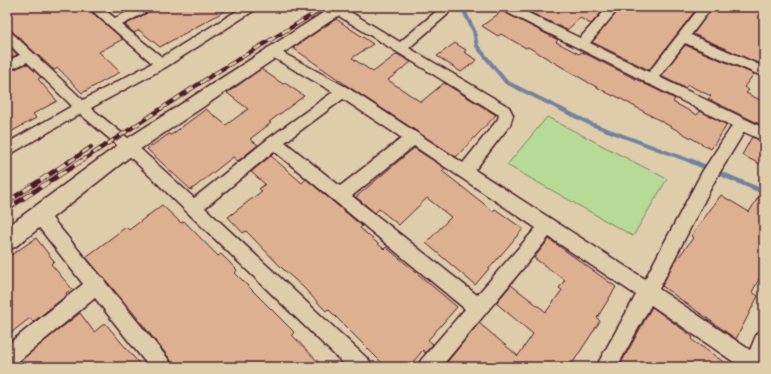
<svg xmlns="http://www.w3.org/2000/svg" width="771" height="374" font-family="'Balsamiq Sans',sans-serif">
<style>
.green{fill:#b6db96;stroke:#807d60}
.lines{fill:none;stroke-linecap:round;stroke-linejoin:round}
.stream-far1{stroke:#70839e;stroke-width:4}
.stream{stroke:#70839e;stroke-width:5}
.building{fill:#deb092;stroke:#4a1f2b}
.minor-casing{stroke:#4a1f2b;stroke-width:3}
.tertiary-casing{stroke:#4a1f2b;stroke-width:3}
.minor{fill:#deccaa;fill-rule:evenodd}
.tertiary{fill:#deccaa;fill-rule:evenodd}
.rail-far1-casing{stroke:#4a1f2b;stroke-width:4}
.rail-casing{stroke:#4a1f2b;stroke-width:5}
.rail-far1{stroke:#deccaa;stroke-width:2.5;stroke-dasharray:8;stroke-linecap:butt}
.rail{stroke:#deccaa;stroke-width:3.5;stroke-dasharray:10;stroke-linecap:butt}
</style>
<rect width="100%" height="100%" fill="#deccaa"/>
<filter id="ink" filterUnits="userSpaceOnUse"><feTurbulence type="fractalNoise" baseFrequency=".025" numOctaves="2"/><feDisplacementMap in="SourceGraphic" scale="8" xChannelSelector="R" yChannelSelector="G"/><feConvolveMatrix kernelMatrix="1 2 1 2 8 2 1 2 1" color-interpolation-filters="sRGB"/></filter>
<g filter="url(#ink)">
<!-- green -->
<path class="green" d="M547 117 667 179 633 236 507 165Z"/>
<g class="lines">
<!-- stream-far1 -->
<path class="stream-far1" d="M462 7 474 31 477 46 506 82 591 124 693 162"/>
<!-- stream -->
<path class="stream" d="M691 161 764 192"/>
</g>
<!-- building -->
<path class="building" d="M7 7H85L123 39 99 52 120 72 82 93 58 68 54 70 12 31 7 30Z
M158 7H232L160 47 139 30 134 33 125 25Z
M519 7H606L591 24 580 18 567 30Z
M621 7H698L649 70 592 42Z
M713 7H740L750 11 752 7H764V58L760 64 693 34Z
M502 11 558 40 556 42 579 54 582 52 675 99 673 102 697 115 700 111 727 125 711 149 614 95 613 96 591 84 528 47 526 48 501 34 498 36 482 26Z
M336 19 373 44 352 58 373 72 397 54 411 62 388 80 421 102 444 83 496 115 456 157 349 87 293 48Z
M455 43 466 50 464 52 477 60 461 72 437 56Z
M7 44 17 55 7 59Z
M685 45 754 74 744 87 749 90 746 93 764 102V126L708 99 711 96 688 85 685 88 661 76Z
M27 64 41 77 38 79 57 101 33 114 36 118 7 134V72Z
M261 69 283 84 285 83 304 96 269 122 271 123 250 139 258 145 238 161 233 157 191 190 147 149 169 134 171 135 206 109 226 125 248 109 227 93Z
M752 137 764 142V166L742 155Z
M414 148 445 168 442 171 493 211 495 209 523 229 475 285 426 243 451 217 427 198 399 225 379 209 375 213 356 197Z
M271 156 302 183 306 179 362 226 360 228 384 249 386 247 457 307 428 340 433 344 425 353 423 350 409 367H386L328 309 326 311 302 286 284 270 246 231 243 233 228 217 262 191 259 189 265 184 251 172Z
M764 188V270L752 292 758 296 736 339 662 286 672 266 693 238 691 236 721 195 749 212Z
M162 205 181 223 184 221 218 256 221 254 237 270 235 273 294 332 292 335 323 367H174L170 359 131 310 86 257 126 227 129 230Z
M36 238 54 261 51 264 72 289 66 293 67 295 33 322 30 318 7 336V258Z
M549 239 616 287 597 318 600 321 570 367H443L479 323 518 356 533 334 496 303 511 285 546 312 562 290 559 288 565 280 534 258Z
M652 307 693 337 692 340 731 367H619Z
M80 313 94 332 105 323 142 367H12Z"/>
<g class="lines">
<!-- minor casing -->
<g class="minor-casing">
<path id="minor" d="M88 7H101L115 18 137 7H152L150 10 122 25 162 57 243 7H257L255 10 166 67 91 108 134 143 194 198 269 138 333 92 267 54 266 51 267 48 272 47 348 88 463 163 498 119 499 115 334 13 332 10 335 7H342L400 42 439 9H447L449 12 447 15 409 48 509 107 513 115 510 125 475 170 645 279 702 172 732 126 651 85 645 83 644 81 502 10 500 7H516L580 38 608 7H620L590 43 649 72 700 7H712L691 35 764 67V77L685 43 659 77 764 128V141L744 132 714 182 659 289 750 350 757 333 764 330V367H741L651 305 617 367H596L636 295 549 237 441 367H418L421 360 465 309 274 151 205 208 369 360 372 367H347L124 151 80 114 7 156V143L72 106 27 62 7 71V61L20 55 7 42V31L11 32 83 100 152 63ZM343 99 402 138 340 186 285 142ZM414 146 536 228 477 295 352 196Z
M40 209 46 211 100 276 103 278 106 283 169 360 172 367H149L95 298 14 365 7 367V345L83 284 34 221 32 216 34 211Z"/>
</g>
<!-- tertiary casing -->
<g class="tertiary-casing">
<path id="tertiary" d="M332 7H349L347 10 136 152 15 247 7 250V227L122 142Z"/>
</g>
<!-- minor -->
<use href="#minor" class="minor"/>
<!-- tertiary -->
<use href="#tertiary" class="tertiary"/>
<!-- rail-far1 casing -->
<g class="rail-far1-casing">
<path id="rail-far1" d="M69 162 91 147
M80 162 214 74 325 7"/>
</g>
<!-- rail casing -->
<g class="rail-casing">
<path id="rail" d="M7 202 70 161
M7 209 81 161"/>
</g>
<!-- rail-far1 -->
<use href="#rail-far1" class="rail-far1"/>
<!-- rail -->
<use href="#rail" class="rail"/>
</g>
</g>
<!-- margin -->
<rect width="771" height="374" fill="none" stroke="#deccaa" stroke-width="24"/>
<rect x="12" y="12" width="747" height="350" fill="none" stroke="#4a1f2b" stroke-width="1.5" filter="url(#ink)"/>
</svg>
